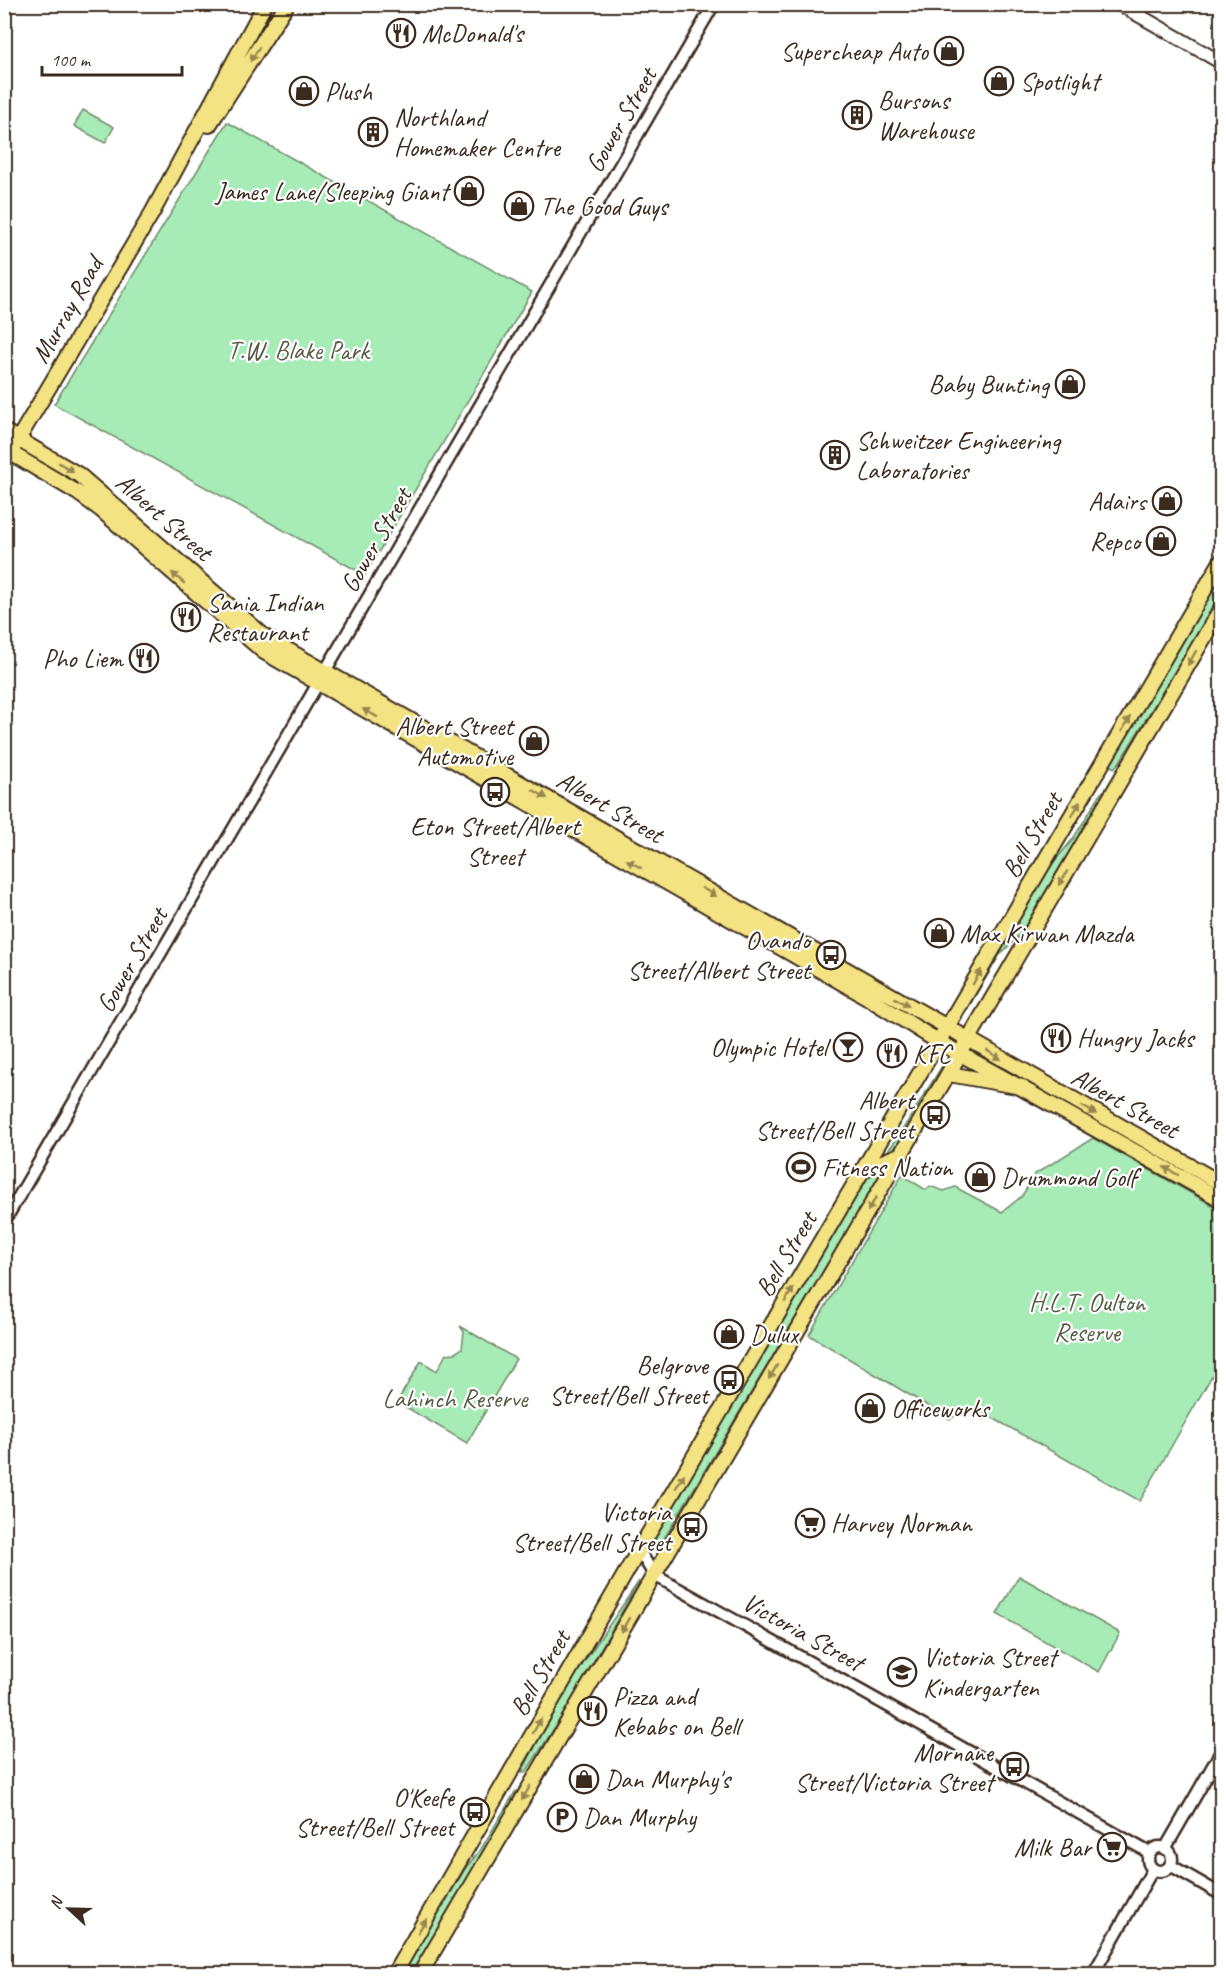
<svg xmlns="http://www.w3.org/2000/svg" width="1226" height="1978" font-family="Caveat,sans-serif">
<style>
.green{fill:#a7ebb7;stroke:#718a6a;stroke-width:1.5}
.lines{fill:none;stroke-linecap:round;stroke-linejoin:round}
.tertiary-casing{stroke:#3b2a1e;stroke-width:15}
.secondary-casing{stroke:#3b2a1e;stroke-width:16}
.primary-casing{stroke:#3b2a1e;stroke-width:18}
.trunk-casing{stroke:#3b2a1e;stroke-width:18}
.tertiary{stroke:#fff;stroke-width:10}
.secondary{stroke:#fff;stroke-width:12}
.primary{stroke:#f4e382;stroke-width:14}
.trunk{stroke:#f4e382;stroke-width:14}
.oneway{fill:#988650}
.labels{text-anchor:middle;dominant-baseline:central;stroke-width:4.5;stroke-linejoin:round;paint-order:stroke}
.poi-label{font-size:26px;fill:#3b2a1e;stroke:#fff;text-anchor:start}
.street-label{font-size:26px;fill:#3b2a1e;stroke:#fff}
.park-label{font-size:26px;fill:#565a44;stroke:#fff}
</style>
<rect width="100%" height="100%" fill="#fff"/>
<filter id="ink" filterUnits="userSpaceOnUse"><feTurbulence type="fractalNoise" baseFrequency=".0167" numOctaves="2"/><feDisplacementMap in="SourceGraphic" scale="12" xChannelSelector="R" yChannelSelector="G"/><feConvolveMatrix kernelMatrix="1 2 1 2 8 2 1 2 1" color-interpolation-filters="sRGB"/></filter>
<g filter="url(#ink)">
<!-- green -->
<path class="green" d="M83 110 114 127 105 143 74 126Z
M227 122 532 292 365 575 54 404Z
M1221 579V596L1119 763 1114 768 1110 765 1199 609Z
M1107 788 1021 933 999 956 960 1021 962 1012 1044 874 1073 839 1101 793Z
M944 1063 945 1067 662 1542 654 1546V1537L863 1183 896 1140Z
M1093 1138 1221 1210V1360L1140 1501 982 1412 967 1408 950 1419 809 1335 902 1175 926 1190 930 1186 944 1191 955 1187 1002 1212 1022 1196 1035 1174Z
M460 1326 516 1359 467 1443 397 1402 421 1361 437 1371 446 1354 455 1353 462 1348 464 1332Z
M1019 1576 1120 1633 1099 1672 997 1614Z
M639 1581 566 1710 526 1772H522L559 1699Z
M515 1792V1798L412 1973H403L465 1869 481 1849Z"/>
<g class="lines">
<!-- tertiary casing -->
<g class="tertiary-casing">
<path id="tertiary" d="M4 1222 714 4
M639 1550 654 1575 1150 1853
M1148 1859a12 12 0 1 1 24 0a12 12 0 1 1-24 0Z
M1165 1849 1222 1750
M1170 1865 1222 1895
M1093 1974 1153 1869"/>
</g>
<!-- secondary casing -->
<g class="secondary-casing">
<path id="secondary" d="M1119 4 1222 63"/>
</g>
<!-- primary casing -->
<g class="primary-casing">
<path id="primary" d="M209 125 287 4
M13 448 152 213 265 4
M947 1027 1222 1184
M939 1042 1222 1200"/>
</g>
<!-- trunk casing -->
<g class="trunk-casing">
<path id="trunk" d="M4 431 79 475 265 637 947 1027
M4 449 78 493 100 509 264 652 867 997 939 1042
M949 1074 1022 1087
M863 1170 902 1154
M394 1974 639 1550 1222 560
M420 1974 1222 607"/>
</g>
<!-- tertiary -->
<use href="#tertiary" class="tertiary"/>
<!-- secondary -->
<use href="#secondary" class="secondary"/>
<!-- primary -->
<use href="#primary" class="primary"/>
<!-- trunk -->
<use href="#trunk" class="trunk"/>
</g>
<!-- one-way arrows -->
<defs><path id="oneway-solid" d="M-6-.8H1V-3.2L6.5 0L1 3.2V.8H-6Z" transform="scale(1.5)"/></defs>
<g class="oneway">
<use href="#oneway-solid" transform="translate(255 54) rotate(123)"/>
<use href="#oneway-solid" transform="translate(66 467) rotate(30)"/>
<use href="#oneway-solid" transform="translate(178 578) rotate(-139)"/>
<use href="#oneway-solid" transform="translate(1192 658) rotate(120)"/>
<use href="#oneway-solid" transform="translate(370 713) rotate(-151)"/>
<use href="#oneway-solid" transform="translate(1126 724) rotate(-60)"/>
<use href="#oneway-solid" transform="translate(540 794) rotate(30)"/>
<use href="#oneway-solid" transform="translate(1076 809) rotate(-60)"/>
<use href="#oneway-solid" transform="translate(634 864) rotate(-150)"/>
<use href="#oneway-solid" transform="translate(1063 878) rotate(121)"/>
<use href="#oneway-solid" transform="translate(709 892) rotate(30)"/>
<use href="#oneway-solid" transform="translate(977 977) rotate(-60)"/>
<use href="#oneway-solid" transform="translate(902 1002) rotate(30)"/>
<use href="#oneway-solid" transform="translate(994 1055) rotate(32)"/>
<use href="#oneway-solid" transform="translate(1089 1110) rotate(29)"/>
<use href="#oneway-solid" transform="translate(1171 1171) rotate(-151)"/>
<use href="#oneway-solid" transform="translate(872 1204) rotate(121)"/>
<use href="#oneway-solid" transform="translate(789 1295) rotate(-59)"/>
<use href="#oneway-solid" transform="translate(773 1372) rotate(121)"/>
<use href="#oneway-solid" transform="translate(680 1481) rotate(-59)"/>
<use href="#oneway-solid" transform="translate(625 1625) rotate(120)"/>
<use href="#oneway-solid" transform="translate(537 1726) rotate(-60)"/>
<use href="#oneway-solid" transform="translate(526 1793) rotate(120)"/>
<use href="#oneway-solid" transform="translate(422 1926) rotate(-60)"/>
</g>
</g>
<!-- icons -->
<defs>
<g id="restaurant-ring" transform="scale(1.5)"><circle r="9.5" fill="#fff" stroke="#3b2a1e" stroke-width="1.5"/><path d="M-5-6h1v4h1v-4h1v4h1v-4h1v5L-1.5 .5V6h-2V.5L-5-1ZM5-6V6H3V1.5H1.5Q1.5-4 5-6Z" fill="#3b2a1e"/></g>
<g id="shop-ring" transform="scale(1.5)"><circle r="9.5" fill="#fff" stroke="#3b2a1e" stroke-width="1.5"/><path d="M-5-2.5h2.3a2.7 3.5 0 0 1 5.4 0H5L5.5 6h-11ZM-1.5-2.5h3a1.5 2.3 0 0 0-3 0Z" fill="#3b2a1e"/></g>
<g id="building-ring" transform="scale(1.5)"><circle r="9.5" fill="#fff" stroke="#3b2a1e" stroke-width="1.5"/><path d="M-4-6H4V6H1V3H-1V6H-4ZM-2.5-4.3h1.7v1.8h-1.7ZM.8-4.3h1.7v1.8H.8ZM-2.5-1h1.7V.8h-1.7ZM.8-1h1.7V.8H.8Z" fill="#3b2a1e"/></g>
<g id="bus-ring" transform="scale(1.5)"><circle r="9.5" fill="#fff" stroke="#3b2a1e" stroke-width="1.5"/><path d="M-5-6H5V4H4V6H2V4H-2V6H-4V4H-5ZM-3.5-4V0h7V-4ZM-3.5 1.2v1.5H-2V1.2ZM2 1.2v1.5H3.5V1.2Z" fill="#3b2a1e"/></g>
<g id="bar-ring" transform="scale(1.5)"><circle r="9.5" fill="#fff" stroke="#3b2a1e" stroke-width="1.5"/><path d="M-6-5H6L.8 .8V4.5H3.5V6h-7V4.5H-.8V.8Z" fill="#3b2a1e"/></g>
<g id="stadium-ring" transform="scale(1.5)"><circle r="9.5" fill="#fff" stroke="#3b2a1e" stroke-width="1.5"/><path d="M0-5a6.5 5 0 1 0 0 10a6.5 5 0 1 0 0-10ZM-3.5-1.8h7v3.6h-7Z" fill="#3b2a1e"/></g>
<g id="supermarket-ring" transform="scale(1.5)"><circle r="9.5" fill="#fff" stroke="#3b2a1e" stroke-width="1.5"/><path d="M-6-5.5h2.5l.6 2H6L4.5 2H-2.5L-4.4-4H-6ZM-1.5 3.2a1.3 1.3 0 1 0 .1 0ZM3 3.2a1.3 1.3 0 1 0 .1 0Z" fill="#3b2a1e"/></g>
<g id="school-ring" transform="scale(1.5)"><circle r="9.5" fill="#fff" stroke="#3b2a1e" stroke-width="1.5"/><path d="M0-5L7-2L0 1L-7-2ZM-4 1L0 2.5L4 1V4Q0 6-4 4Z" fill="#3b2a1e"/></g>
<g id="parking-ring" transform="scale(1.5)"><circle r="9.5" fill="#fff" stroke="#3b2a1e" stroke-width="1.5"/><path d="M-3.5-5.5H1a3.5 3.5 0 0 1 0 7H-1V5.5H-3.5ZM-1-3.4V-.6H.8a1.4 1.4 0 0 0 0-2.8Z" fill="#3b2a1e"/></g>
</defs>
<g fill-rule="evenodd">
<use href="#restaurant-ring" x="401" y="33"/>
<use href="#shop-ring" x="949" y="51"/>
<use href="#shop-ring" x="999" y="81"/>
<use href="#shop-ring" x="304" y="91"/>
<use href="#building-ring" x="857" y="115"/>
<use href="#building-ring" x="373" y="132"/>
<use href="#shop-ring" x="469" y="191"/>
<use href="#shop-ring" x="519" y="206"/>
<use href="#shop-ring" x="1070" y="384"/>
<use href="#building-ring" x="835" y="455"/>
<use href="#shop-ring" x="1167" y="501"/>
<use href="#shop-ring" x="1161" y="541"/>
<use href="#restaurant-ring" x="186" y="617"/>
<use href="#restaurant-ring" x="144" y="658"/>
<use href="#shop-ring" x="534" y="741"/>
<use href="#bus-ring" x="495" y="792"/>
<use href="#shop-ring" x="939" y="933"/>
<use href="#bus-ring" x="831" y="955"/>
<use href="#restaurant-ring" x="1056" y="1038"/>
<use href="#bar-ring" x="848" y="1047"/>
<use href="#restaurant-ring" x="892" y="1053"/>
<use href="#bus-ring" x="935" y="1115"/>
<use href="#stadium-ring" x="801" y="1167"/>
<use href="#shop-ring" x="980" y="1177"/>
<use href="#shop-ring" x="729" y="1334"/>
<use href="#bus-ring" x="729" y="1380"/>
<use href="#shop-ring" x="870" y="1408"/>
<use href="#supermarket-ring" x="810" y="1523"/>
<use href="#bus-ring" x="692" y="1527"/>
<use href="#school-ring" x="902" y="1672"/>
<use href="#restaurant-ring" x="592" y="1711"/>
<use href="#bus-ring" x="1014" y="1767"/>
<use href="#shop-ring" x="584" y="1779"/>
<use href="#bus-ring" x="475" y="1812"/>
<use href="#parking-ring" x="562" y="1817"/>
<use href="#supermarket-ring" x="1112" y="1847"/>
</g>
<g class="labels">
<!-- poi labels -->
<g class="poi-label">
<text x="422" y="33">McDonald's</text>
<text x="928" y="51" text-anchor="end">Supercheap Auto</text>
<text x="1020" y="81">Spotlight</text>
<text x="325" y="91">Plush</text>
<text x="878" y="100">Bursons<tspan x="878" dy="30">Warehouse</tspan></text>
<text x="394" y="117">Northland<tspan x="394" dy="30">Homemaker Centre</tspan></text>
<text x="448" y="191" text-anchor="end">James Lane/Sleeping Giant</text>
<text x="540" y="206">The Good Guys</text>
<text x="1049" y="384" text-anchor="end">Baby Bunting</text>
<text x="856" y="440">Schweitzer Engineering<tspan x="856" dy="30">Laboratories</tspan></text>
<text x="1146" y="501" text-anchor="end">Adairs</text>
<text x="1140" y="541" text-anchor="end">Repco</text>
<text x="207" y="602">Sania Indian<tspan x="207" dy="30">Restaurant</tspan></text>
<text x="123" y="658" text-anchor="end">Pho Liem</text>
<text x="513" y="726" text-anchor="end">Albert Street<tspan x="513" dy="30">Automotive</tspan></text>
<text x="495" y="826" text-anchor="middle">Eton Street/Albert<tspan x="495" dy="30">Street</tspan></text>
<text x="960" y="933">Max Kirwan Mazda</text>
<text x="810" y="940" text-anchor="end">Ovando<tspan x="810" dy="30">Street/Albert Street</tspan></text>
<text x="1077" y="1038">Hungry Jacks</text>
<text x="827" y="1047" text-anchor="end">Olympic Hotel</text>
<text x="913" y="1053">KFC</text>
<text x="914" y="1100" text-anchor="end">Albert<tspan x="914" dy="30">Street/Bell Street</tspan></text>
<text x="822" y="1167">Fitness Nation</text>
<text x="1001" y="1177">Drummond Golf</text>
<text x="750" y="1334">Dulux</text>
<text x="708" y="1365" text-anchor="end">Belgrove<tspan x="708" dy="30">Street/Bell Street</tspan></text>
<text x="891" y="1408">Officeworks</text>
<text x="671" y="1512" text-anchor="end">Victoria<tspan x="671" dy="30">Street/Bell Street</tspan></text>
<text x="831" y="1523">Harvey Norman</text>
<text x="923" y="1657">Victoria Street<tspan x="923" dy="30">Kindergarten</tspan></text>
<text x="613" y="1696">Pizza and<tspan x="613" dy="30">Kebabs on Bell</tspan></text>
<text x="993" y="1752" text-anchor="end">Mornane<tspan x="993" dy="30">Street/Victoria Street</tspan></text>
<text x="605" y="1779">Dan Murphy's</text>
<text x="454" y="1797" text-anchor="end">O'Keefe<tspan x="454" dy="30">Street/Bell Street</tspan></text>
<text x="583" y="1817">Dan Murphy</text>
<text x="1091" y="1847" text-anchor="end">Milk Bar</text>
</g>
<!-- street labels -->
<g class="street-label">
<text transform="translate(621 120) rotate(-60)">Gower Street</text>
<text transform="translate(67 310) rotate(-60)">Murray Road</text>
<text transform="translate(164 517) rotate(41)">Albert Street</text>
<text transform="translate(376 540) rotate(-60)">Gower Street</text>
<text transform="translate(610 807) rotate(30)">Albert Street</text>
<text transform="translate(1032 835) rotate(-60)">Bell Street</text>
<text transform="translate(132 960) rotate(-60)">Gower Street</text>
<text transform="translate(1125 1103) rotate(29)">Albert Street</text>
<text transform="translate(786 1254) rotate(-59)">Bell Street</text>
<text transform="translate(803 1632) rotate(29)">Victoria Street</text>
<text transform="translate(540 1673) rotate(-60)">Bell Street</text>
</g>
<!-- park labels -->
<g class="park-label">
<text x="298" y="350">T.W. Blake Park</text>
<text x="1087" y="1302">H.L.T. Oulton<tspan x="1087" dy="30">Reserve</tspan></text>
<text x="455" y="1398">Lahinch Reserve</text>
</g>
</g>
<!-- margin -->
<rect width="1226" height="1978" fill="none" stroke="#fff" stroke-width="24"/>
<rect x="12" y="12" width="1202" height="1954" fill="none" stroke="#3b2a1e" stroke-width="2" filter="url(#ink)"/>
<!-- north arrow -->
<g transform="translate(69 1909) rotate(292)" stroke="#ffffff" stroke-width="4.5" paint-order="stroke">
<path d="M0-4.5L10 22L0 15L-10 22Z" fill="#3b2a1e"/>
<text y="-9" font-size="16" font-weight="bold" text-anchor="middle" fill="#3b2a1e">N</text>
</g>
<!-- scale -->
<path d="M42 66v9h140v-9" fill="none" stroke="#3b2a1e" stroke-width="3"/>
<text x="51" y="66" font-size="18" fill="#3b2a1e" stroke="#ffffff" stroke-width="4.5" paint-order="stroke">100 m</text>
</svg>
